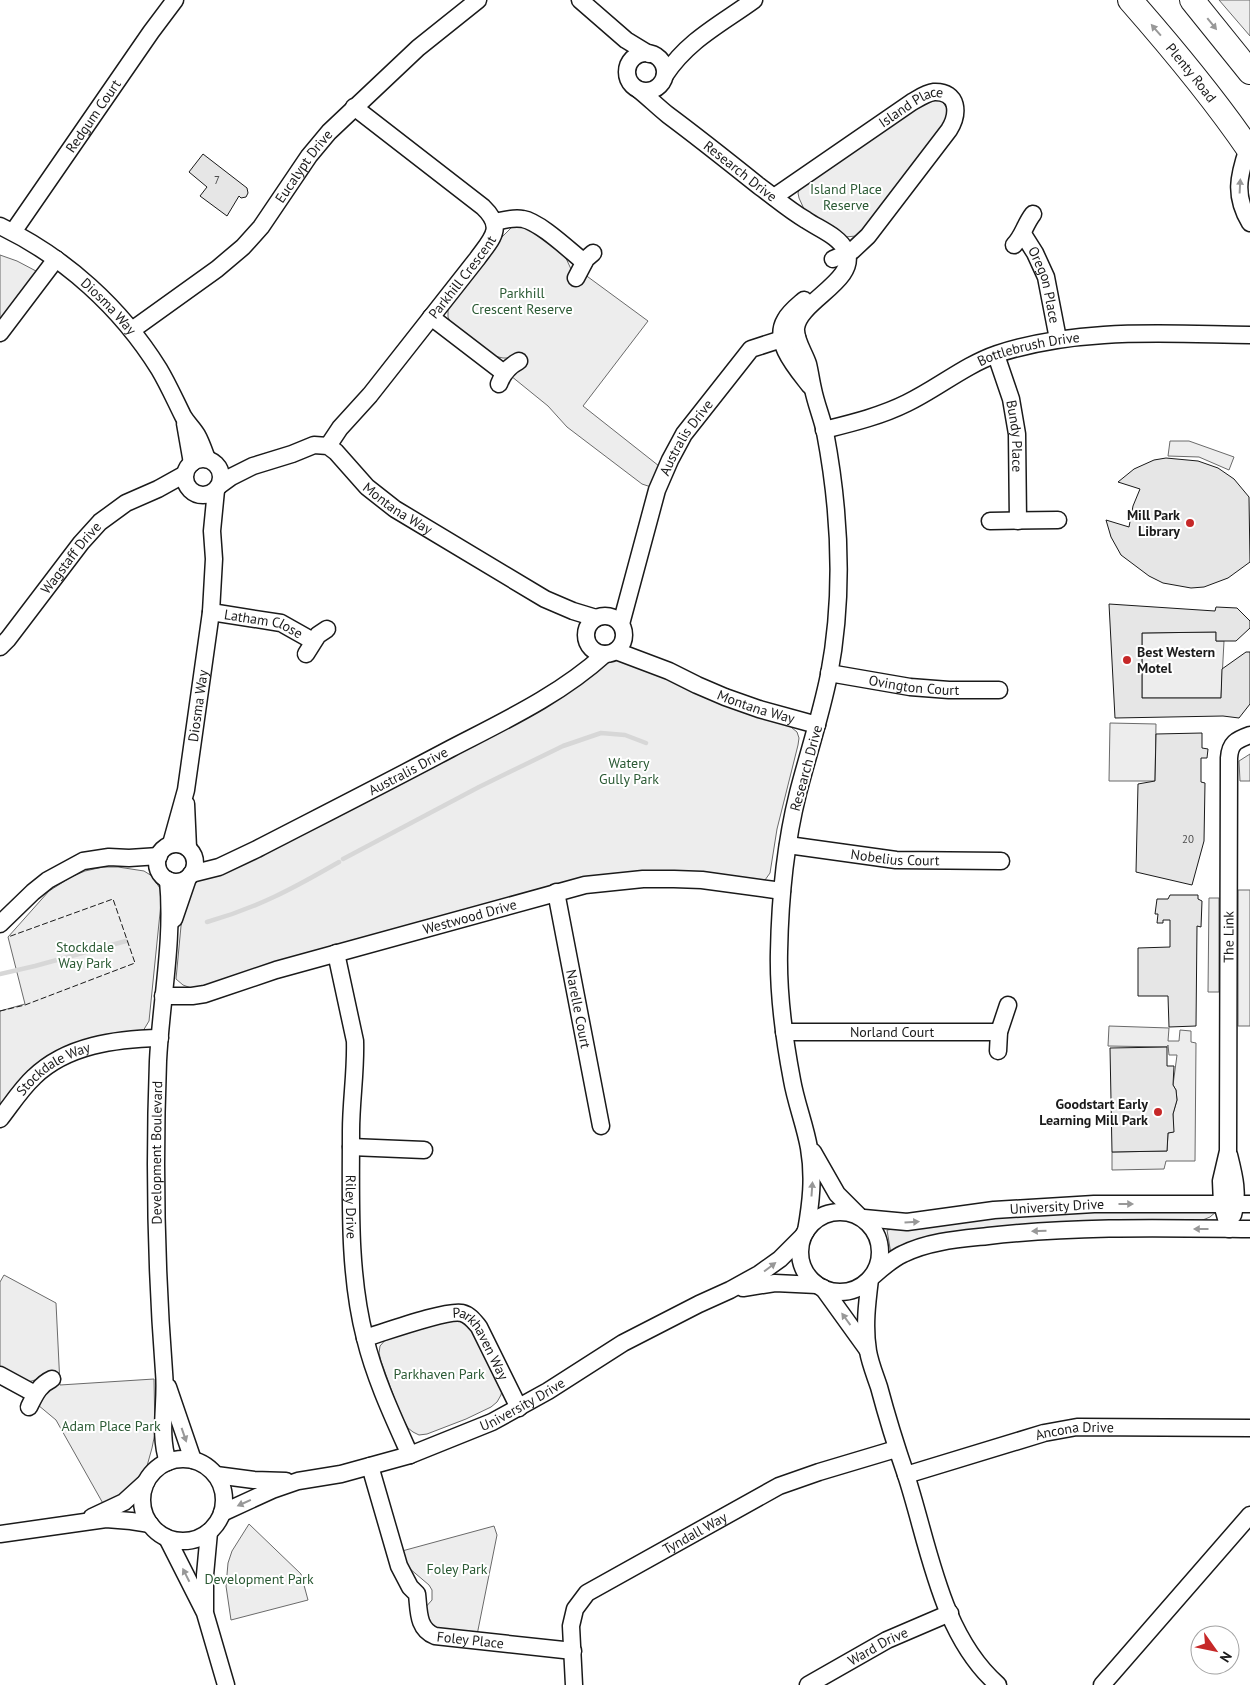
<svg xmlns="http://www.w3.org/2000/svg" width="1250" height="1685" font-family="'PT Sans',sans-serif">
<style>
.built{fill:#ededed;stroke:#6a6a6a}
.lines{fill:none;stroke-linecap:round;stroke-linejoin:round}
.stream{stroke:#d7d7d7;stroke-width:4.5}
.building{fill:#e6e6e6;stroke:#1a1a1a}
.minor-casing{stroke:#1a1a1a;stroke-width:19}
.highway-casing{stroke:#1a1a1a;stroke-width:26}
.minor{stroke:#fff;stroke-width:16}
.highway{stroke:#fff;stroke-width:24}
.fence{stroke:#1a1a1a;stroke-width:1;stroke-dasharray:6 2.5;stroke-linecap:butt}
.oneway{fill:#989898}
.poi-dot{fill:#c62828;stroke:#fff;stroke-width:2}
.labels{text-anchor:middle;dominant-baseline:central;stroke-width:4;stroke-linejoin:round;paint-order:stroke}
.number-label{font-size:11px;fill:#4d4d4d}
.street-label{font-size:14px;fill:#1a1a1a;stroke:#fff}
.park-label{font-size:14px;fill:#2b5a34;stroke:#fff}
.poi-label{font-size:14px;font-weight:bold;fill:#1a1a1a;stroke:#fff;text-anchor:end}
</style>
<rect width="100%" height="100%" fill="#fff"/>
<!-- built -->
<path class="built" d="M1219 0H1250V36Z
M932 99 941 101 944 104 947 108 948 119 865 229 856 236 845 237 833 233 804 209 799 198 798 193 800 187 900 117Z
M513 226 529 227 564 254 571 269V277L584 274 648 321 583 406 659 466 651 487 642 484 567 427 548 406 511 376V358H503L494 356 451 324 448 317V307L495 244Z
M0 255 17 261 36 271 35 275 0 323Z
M1170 441H1189L1234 457 1229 470 1199 457 1168 456Z
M1216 632V641H1224L1221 698H1142V633Z
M617 658 786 723 797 732 799 738 798 745 777 829 770 873 765 880 637 872 586 877 281 961 200 987 191 988 183 985 176 979 181 926 188 896 194 883 199 878 609 660Z
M1110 723 1156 724 1155 781H1109Z
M1250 754V781H1240L1239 761Z
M103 867H118L144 871 152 876 161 890V903L149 1021 143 1031 103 1036 0 1109V1011L25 1004 8 937 49 891 71 877 85 871Z
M1238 890H1250V1026H1238Z
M1209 898H1219V992H1208Z
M1109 1026 1169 1028 1168 1041H1179L1180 1030 1191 1031V1042L1196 1043 1195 1161H1166L1164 1169 1112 1170V1152L1167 1151 1168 1133 1173 1132V1114L1177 1100 1176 1090 1173 1085 1177 1055H1169L1168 1045 1167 1047 1108 1046Z
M1017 1211H1217L1210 1217 1198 1222 891 1254 887 1230Z
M4 1275 56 1303 60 1385 154 1379 155 1433 152 1448 147 1466 140 1479 131 1490 105 1507 56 1420 38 1405 45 1375 35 1380 28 1382 0 1367V1282Z
M458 1319 469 1325 502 1390 501 1395 497 1402 491 1407 466 1419 427 1434 419 1435 413 1432 408 1428 399 1411 381 1361 379 1353 380 1346 388 1337Z
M249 1524 301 1574 308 1600 231 1620 226 1586 228 1563 232 1551Z
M494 1526 497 1535 477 1635 433 1629 424 1609 432 1600V1590L429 1585 409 1568 402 1551Z"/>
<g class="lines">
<!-- stream -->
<path class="stream" d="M343 859 479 787 563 746 601 733 625 735 646 743
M207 922C257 908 294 888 339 862
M0 974 35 966 126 941"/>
</g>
<!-- building -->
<path class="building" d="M203 154 247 188 248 193 246 197 241 198 239 196 227 216 200 196 207 187 189 172Z
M1166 458 1198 461 1218 468 1234 479 1249 497 1250 562 1228 578 1204 587 1191 588 1163 583 1149 576 1121 555 1111 537 1106 520 1129 527 1133 506 1140 489 1118 482 1134 469 1154 460Z
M1109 604 1215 611 1216 607 1237 608 1250 621V628L1236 641H1216V632L1142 633V698H1221L1222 669 1246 652H1250V704L1239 718 1223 716 1115 718Z
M1202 733V748L1208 749 1207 758H1201V782L1205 783 1204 841 1192 885 1136 872 1138 784 1155 781 1156 734Z
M1170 895H1198V899L1202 901 1201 927 1197 926 1196 1026 1169 1027 1168 996H1138V948L1170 947V920H1163V923H1157L1158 914H1155L1157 899H1168Z
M1167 1047V1066H1174L1173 1085 1176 1090 1177 1100 1173 1114 1174 1132 1168 1133 1167 1151 1112 1152 1110 1048Z"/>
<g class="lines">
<!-- minor casing -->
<g class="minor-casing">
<g id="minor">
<path d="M580 0 626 40 649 54"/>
<circle cx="646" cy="72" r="19"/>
<path d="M665 75C688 40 721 24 754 0"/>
<path id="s1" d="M639 90C649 98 658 107 668 115 699 138 729 162 759 186 774 197 789 210 806 220 819 229 839 236 846 251 859 280 799 301 796 328 795 340 804 352 808 364 810 372 811 381 813 389 816 404 822 418 825 432 840 511 844 596 829 675 821 715 808 754 798 793 785 845 780 898 779 952 778 994 784 1038 792 1080 796 1103 805 1125 809 1148 814 1177 811 1203 806 1231"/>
<path d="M1248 148C1238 177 1234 196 1250 223"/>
<path id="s2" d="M774 197 912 102C919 98 926 93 934 92 959 91 959 114 949 130L868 236 852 251 833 259"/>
<path d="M495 222C504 220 513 217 523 219 540 222 569 250 584 262"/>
<path id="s3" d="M0 226C65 257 121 308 159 369 168 384 175 400 183 416 187 423 193 428 197 435 201 442 204 451 207 459"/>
<path id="s4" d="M13 232 151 32 175 0"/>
<path id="s5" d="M1023 234 1035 253 1046 277 1058 339"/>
<path d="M1014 245C1023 236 1025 224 1033 214"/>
<path d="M576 278 586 259 593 253"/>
<path d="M804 300C797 306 789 312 785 320 772 342 797 369 810 386"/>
<path d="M431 317 504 373"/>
<path id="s6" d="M132 330 217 269 243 247 261 227 309 156 329 132 418 48 478 0"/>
<path d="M0 333 56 259"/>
<path id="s7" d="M996 355 1011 399 1017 434 1018 521"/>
<path d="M499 384C503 373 509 366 519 361"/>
<path d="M185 423 192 463"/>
<path id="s8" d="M824 430C852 423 881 416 907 403 938 388 965 365 997 354 1079 327 1166 334 1250 335"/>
<path id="s9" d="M328 446 340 428 370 395 477 259C492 238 505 228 483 207L354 107"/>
<circle cx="203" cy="477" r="18"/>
<path id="s10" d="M220 485 231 477 253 466 292 454 314 445 328 446 336 452 367 487 395 509 545 599 573 611 596 618"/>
<path d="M990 521 1058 520"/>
<path id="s11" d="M211 612 281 623 313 641"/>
<circle cx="605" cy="635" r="19"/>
<path id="s12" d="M621 624 657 490 670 460 684 434 751 349 782 339 797 337"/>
<path id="s13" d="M0 647 8 639 81 543 100 522 126 503 158 489 185 474"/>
<path id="s14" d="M616 651 669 671 697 685 725 697 759 709 817 725"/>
<path d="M306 654 318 635 327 629"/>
<path id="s15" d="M829 673 910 687 949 690H999"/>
<path d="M186 804 188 848"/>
<path id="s16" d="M171 844 186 790 211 612 214 559 212 531 216 490"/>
<circle cx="176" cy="863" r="19"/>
<path id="s17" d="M788 845 896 860 1001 861"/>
<path id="s18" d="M191 874 219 867 257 849C321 816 386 783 450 749 504 721 560 695 605 654"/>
<path id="s19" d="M556 892 601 1126"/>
<path d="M174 919 188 878"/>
<path d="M0 924 33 892 48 880 83 861 109 857 129 858 159 856"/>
<path id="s20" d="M336 953 355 1041C356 1071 351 1101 351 1131 351 1199 348 1272 365 1338 375 1379 393 1417 410 1455"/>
<path id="s21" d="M163 996H192L205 994 276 970 585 885 643 879H674L702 880 782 891"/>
<path id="s22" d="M784 1032H999"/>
<path d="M998 1051 999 1032 1008 1005"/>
<path id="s23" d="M0 1119C11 1105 21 1089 34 1077 67 1045 116 1039 160 1038"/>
<path d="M351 1147 424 1150"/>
<path d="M813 1152 837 1194 858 1215"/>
<path d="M1229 1155C1234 1175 1239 1194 1233 1215"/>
<circle cx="840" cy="1252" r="40"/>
<path id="s24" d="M864 1218 907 1222 994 1210 1094 1204H1250"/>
<path id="s25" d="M1229 1229 1222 1204 1221 1181 1228 1151 1229 758C1230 743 1236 740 1250 735"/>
<path d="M873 1276C882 1268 892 1259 903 1254 929 1241 960 1239 988 1236 1075 1226 1163 1228 1250 1229"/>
<path d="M870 1279C867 1303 864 1327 868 1351 870 1363 875 1375 879 1387 887 1417 896 1446 906 1475 929 1545 940 1634 998 1685"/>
<path d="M743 1288 775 1283 817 1285"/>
<path d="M823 1288 867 1349"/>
<path id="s26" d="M365 1338C382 1333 448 1309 462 1313 470 1315 474 1321 479 1327L519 1408"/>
<path d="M0 1375 35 1394"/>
<path d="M168 1387 193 1460"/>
<path d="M29 1407C35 1395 39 1385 52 1379"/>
<circle cx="183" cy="1500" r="41"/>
<path id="s27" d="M168 1462C158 1433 167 1402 164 1372 156 1268 154 1165 158 1061 161 1000 174 940 168 880"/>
<path id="s28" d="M370 1466 399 1566 410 1587 417 1594C419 1610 417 1629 435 1636L573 1651"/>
<path d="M216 1475 254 1480 286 1481"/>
<path id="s29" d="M906 1475 1044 1433 1077 1427 1250 1428"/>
<path id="s30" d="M222 1513 272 1490 298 1481 341 1474 410 1455 492 1422 548 1391 623 1343 699 1304 730 1290 759 1274 780 1259 803 1236"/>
<path d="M92 1517 124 1502 146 1482"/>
<path d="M0 1534 106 1519 131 1521 150 1524"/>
<path d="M167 1538 205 1613 226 1685"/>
<path d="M205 1610V1575L209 1532"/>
<path id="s31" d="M574 1685 571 1626 575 1609 587 1593 779 1486 819 1472 896 1449"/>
<path id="s32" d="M808 1685 887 1640 950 1613"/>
<path d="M1102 1685 1250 1515"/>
</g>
</g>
<!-- highway casing -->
<g class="highway-casing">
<g id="highway">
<path id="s33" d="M1130 0C1173 49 1214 98 1250 151"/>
<path d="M1192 0 1250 72"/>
</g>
</g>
<!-- minor -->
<use href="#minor" class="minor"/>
<!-- highway -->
<use href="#highway" class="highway"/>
<!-- fence -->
<path class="fence" d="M0 1011 25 1005 135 963 113 899 8 937"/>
</g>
<!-- one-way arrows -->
<defs><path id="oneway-solid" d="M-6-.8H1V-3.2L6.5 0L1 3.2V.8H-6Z" transform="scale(1.25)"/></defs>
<g class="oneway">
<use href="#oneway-solid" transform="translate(1212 24) rotate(51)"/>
<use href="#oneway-solid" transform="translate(1156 30) rotate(-131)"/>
<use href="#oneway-solid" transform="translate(1240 186) rotate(-87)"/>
<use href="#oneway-solid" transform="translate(812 1189) rotate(-86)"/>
<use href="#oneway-solid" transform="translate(1126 1204)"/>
<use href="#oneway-solid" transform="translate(912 1222) rotate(-4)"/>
<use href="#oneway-solid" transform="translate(1201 1229) rotate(180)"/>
<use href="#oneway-solid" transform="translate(1039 1231) rotate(178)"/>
<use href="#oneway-solid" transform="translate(770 1267) rotate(-37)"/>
<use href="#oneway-solid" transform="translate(846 1319) rotate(-126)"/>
<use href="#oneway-solid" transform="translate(184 1435) rotate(71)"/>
<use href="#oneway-solid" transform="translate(244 1503) rotate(156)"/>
<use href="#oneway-solid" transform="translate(186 1575) rotate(-117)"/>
</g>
<!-- markers -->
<g class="poi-dot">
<circle cx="1190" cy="523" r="5"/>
<circle cx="1127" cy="660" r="5"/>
<circle cx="1158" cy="1112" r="5"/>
</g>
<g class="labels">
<!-- number labels -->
<g class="number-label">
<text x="217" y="180">7</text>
<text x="1188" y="839">20</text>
</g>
<!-- street labels -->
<g class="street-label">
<text stroke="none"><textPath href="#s33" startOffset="95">Plenty Road</textPath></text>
<text stroke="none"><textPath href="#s2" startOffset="165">Island Place</textPath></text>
<text stroke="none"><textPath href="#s4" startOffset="141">Redgum Court</textPath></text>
<text stroke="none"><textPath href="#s6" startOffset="240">Eucalypt Drive</textPath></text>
<text stroke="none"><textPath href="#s1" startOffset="130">Research Drive</textPath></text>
<text stroke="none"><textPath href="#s9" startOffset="216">Parkhill Crescent</textPath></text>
<text stroke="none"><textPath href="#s5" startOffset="56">Oregon Place</textPath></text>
<text stroke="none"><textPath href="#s3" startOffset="136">Diosma Way</textPath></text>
<text stroke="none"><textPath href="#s8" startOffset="222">Bottlebrush Drive</textPath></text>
<text stroke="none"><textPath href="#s7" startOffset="84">Bundy Place</textPath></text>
<text stroke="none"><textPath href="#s12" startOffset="199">Australis Drive</textPath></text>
<text stroke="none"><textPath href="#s10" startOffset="211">Montana Way</textPath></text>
<text stroke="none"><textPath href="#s13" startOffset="114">Wagstaff Drive</textPath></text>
<text stroke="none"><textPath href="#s11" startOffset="54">Latham Close</textPath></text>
<text stroke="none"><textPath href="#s15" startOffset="86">Ovington Court</textPath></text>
<text stroke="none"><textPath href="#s16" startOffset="141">Diosma Way</textPath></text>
<text stroke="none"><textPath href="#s14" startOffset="151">Montana Way</textPath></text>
<text transform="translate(806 768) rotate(-75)">Research Drive</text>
<text stroke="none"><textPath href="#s18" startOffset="241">Australis Drive</textPath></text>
<text stroke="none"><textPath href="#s17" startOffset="108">Nobelius Court</textPath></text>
<text stroke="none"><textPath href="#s21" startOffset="318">Westwood Drive</textPath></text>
<text stroke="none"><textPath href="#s25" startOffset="294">The Link</textPath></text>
<text stroke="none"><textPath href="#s19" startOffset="119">Narelle Court</textPath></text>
<text stroke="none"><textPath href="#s22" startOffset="108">Norland Court</textPath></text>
<text stroke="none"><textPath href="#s23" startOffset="75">Stockdale Way</textPath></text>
<text stroke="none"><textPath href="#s27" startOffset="310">Development Boulevard</textPath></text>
<text stroke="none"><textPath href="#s24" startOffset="194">University Drive</textPath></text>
<text stroke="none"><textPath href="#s20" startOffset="256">Riley Drive</textPath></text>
<text stroke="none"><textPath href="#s26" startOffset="136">Parkhaven Way</textPath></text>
<text stroke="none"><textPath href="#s30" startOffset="321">University Drive</textPath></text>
<text stroke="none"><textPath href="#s29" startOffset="175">Ancona Drive</textPath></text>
<text stroke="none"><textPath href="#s31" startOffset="220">Tyndall Way</textPath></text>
<text stroke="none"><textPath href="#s28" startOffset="222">Foley Place</textPath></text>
<text stroke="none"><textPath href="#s32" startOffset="80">Ward Drive</textPath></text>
</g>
<!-- park labels -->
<g class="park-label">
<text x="846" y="189">Island Place<tspan x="846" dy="16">Reserve</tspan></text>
<text x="522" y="293">Parkhill<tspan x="522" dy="16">Crescent Reserve</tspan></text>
<text x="629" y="763">Watery<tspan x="629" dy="16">Gully Park</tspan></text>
<text x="85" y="947">Stockdale<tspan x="85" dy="16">Way Park</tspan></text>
<text x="439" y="1374">Parkhaven Park</text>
<text x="111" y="1426">Adam Place Park</text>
<text x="457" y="1569">Foley Park</text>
<text x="259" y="1579">Development Park</text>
</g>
<!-- poi labels -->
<g class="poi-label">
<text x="1180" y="515">Mill Park<tspan x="1180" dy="16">Library</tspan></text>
<text x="1137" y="652" text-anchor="start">Best Western<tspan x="1137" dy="16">Motel</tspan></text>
<text x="1148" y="1104">Goodstart Early<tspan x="1148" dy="16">Learning Mill Park</tspan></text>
</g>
</g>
<!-- north arrow -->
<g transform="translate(1215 1650) rotate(123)"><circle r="24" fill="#ffffff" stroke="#a3a3a3"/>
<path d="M0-4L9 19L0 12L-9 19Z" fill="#c62828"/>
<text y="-8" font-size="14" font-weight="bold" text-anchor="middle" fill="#1a1a1a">N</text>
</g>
</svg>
